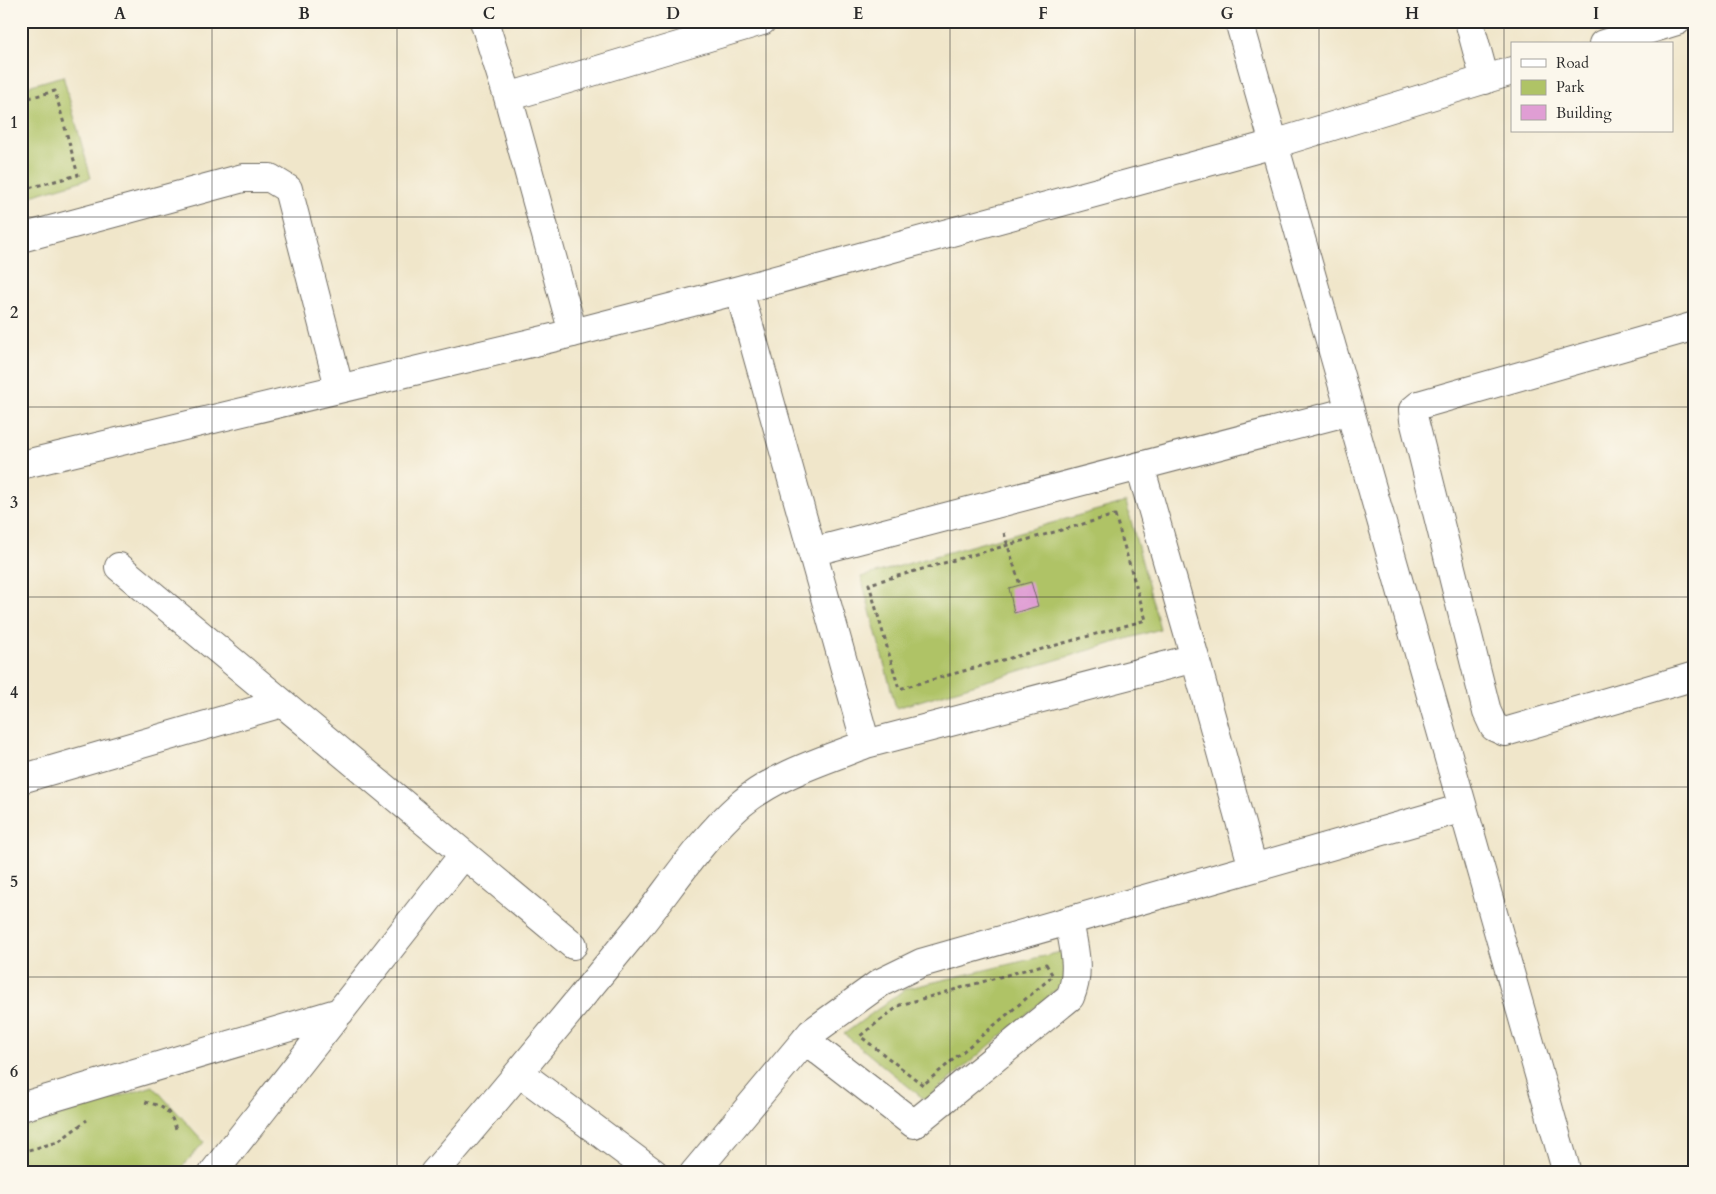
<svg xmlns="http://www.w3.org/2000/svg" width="1716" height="1194" font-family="Cardo,serif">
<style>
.green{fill:#afc366;stroke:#6d7748}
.building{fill:#e09ed4}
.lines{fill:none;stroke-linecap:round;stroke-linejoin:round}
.minor-casing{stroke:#706c63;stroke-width:30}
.path{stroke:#706c63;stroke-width:3;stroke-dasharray:4 4;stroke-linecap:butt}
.minor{stroke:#fff;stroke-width:28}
.grid{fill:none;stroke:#2b2b2b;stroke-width:1;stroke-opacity:0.55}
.neatline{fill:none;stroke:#2b2b2b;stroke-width:2}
.grid-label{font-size:16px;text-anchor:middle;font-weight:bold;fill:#2b2b2b}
</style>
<rect width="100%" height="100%" fill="#fbf7ec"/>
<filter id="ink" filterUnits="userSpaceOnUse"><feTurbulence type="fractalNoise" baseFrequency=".02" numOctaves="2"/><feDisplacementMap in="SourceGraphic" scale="10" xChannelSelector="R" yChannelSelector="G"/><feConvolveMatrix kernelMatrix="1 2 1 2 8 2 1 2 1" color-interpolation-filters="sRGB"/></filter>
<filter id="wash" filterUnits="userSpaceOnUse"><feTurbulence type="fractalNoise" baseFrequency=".0096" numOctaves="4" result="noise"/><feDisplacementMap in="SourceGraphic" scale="20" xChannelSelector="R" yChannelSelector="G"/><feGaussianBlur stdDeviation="1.12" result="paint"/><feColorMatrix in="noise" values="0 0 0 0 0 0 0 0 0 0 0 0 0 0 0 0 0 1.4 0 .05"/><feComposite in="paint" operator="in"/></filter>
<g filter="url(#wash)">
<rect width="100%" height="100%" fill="#f0e6ca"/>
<!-- green -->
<path class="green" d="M63 76 91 178 21 199V88Z
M1126 502 1160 629 896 708 861 577Z
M1065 951 1064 983 925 1100 844 1034 905 989Z
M153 1086 204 1142 177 1173H21V1128Z"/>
<g id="blocks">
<!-- building -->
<path class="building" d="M1031 582 1038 606 1014 613 1009 588Z"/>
</g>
</g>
<g filter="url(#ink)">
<use href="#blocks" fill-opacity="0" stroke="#706c63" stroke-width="1"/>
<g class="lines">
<!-- minor casing -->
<g class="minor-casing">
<path id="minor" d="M484 21 508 97 573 333
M1239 21 1567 1173
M1469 21 1485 80
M1603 44 1677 21
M508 97 762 21
M21 238 243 178H270L288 189 339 387
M1695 326 1419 405 1413 410 1414 420 1487 712 1494 727 1505 732 1695 676
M21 465 573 333 739 290 1274 144 1512 71
M812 552 1350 411
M119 567 573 945
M1195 658 1253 868 1463 808
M866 744 1195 658 1140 466
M21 779 282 703
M805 1040 914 1124 1070 997C1081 972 1074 947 1069 921
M520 1073 654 1173
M21 1107 340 1012
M213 1173 464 854
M434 1173C503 1093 570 1011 637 929 671 887 700 840 741 804 775 775 825 760 866 744L739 290
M694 1173 811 1033 880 983 921 963 1253 868"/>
</g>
<!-- path -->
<path class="path" d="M21 100 55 91 78 175 21 190
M1115 515 1146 620 899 689 869 584Z
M1004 533 1020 585
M1046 964 1053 976 923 1085 860 1036 900 1005Z
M145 1102C164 1106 170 1110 176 1129
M21 1152 58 1142 87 1120"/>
<!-- minor -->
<use href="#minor" class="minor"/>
</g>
</g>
<!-- grid -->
<path class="grid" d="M212 21V1173M397 21V1173M581 21V1173M766 21V1173M950 21V1173M1135 21V1173M1319 21V1173M1504 21V1173M21 217H1695M21 407H1695M21 597H1695M21 787H1695M21 977H1695"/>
<!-- margin -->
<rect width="1716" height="1194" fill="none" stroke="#fbf7ec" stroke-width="55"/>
<!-- legend -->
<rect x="1511" y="42" width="162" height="90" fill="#fbf7ec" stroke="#a8a59f"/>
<rect x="1521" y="59" width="25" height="8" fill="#ffffff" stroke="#a8a59f"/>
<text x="1556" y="68" font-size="15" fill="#2b2b2b">Road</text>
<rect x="1521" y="80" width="25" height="15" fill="#afc366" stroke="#a8a59f"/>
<text x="1556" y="92" font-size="15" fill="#2b2b2b">Park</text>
<rect x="1521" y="105" width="25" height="15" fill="#e09ed4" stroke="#a8a59f"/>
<text x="1556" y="118" font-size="15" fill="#2b2b2b">Building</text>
<rect x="28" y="28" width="1660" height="1138" class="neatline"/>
<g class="grid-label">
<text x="120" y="19">A</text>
<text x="304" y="19">B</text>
<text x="489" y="19">C</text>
<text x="673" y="19">D</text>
<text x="858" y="19">E</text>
<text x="1043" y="19">F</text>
<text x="1227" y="19">G</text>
<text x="1412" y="19">H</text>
<text x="1596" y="19">I</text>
<text x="14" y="128">1</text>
<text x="14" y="318">2</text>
<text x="14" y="508">3</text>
<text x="14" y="698">4</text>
<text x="14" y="887">5</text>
<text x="14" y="1077">6</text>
</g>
</svg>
